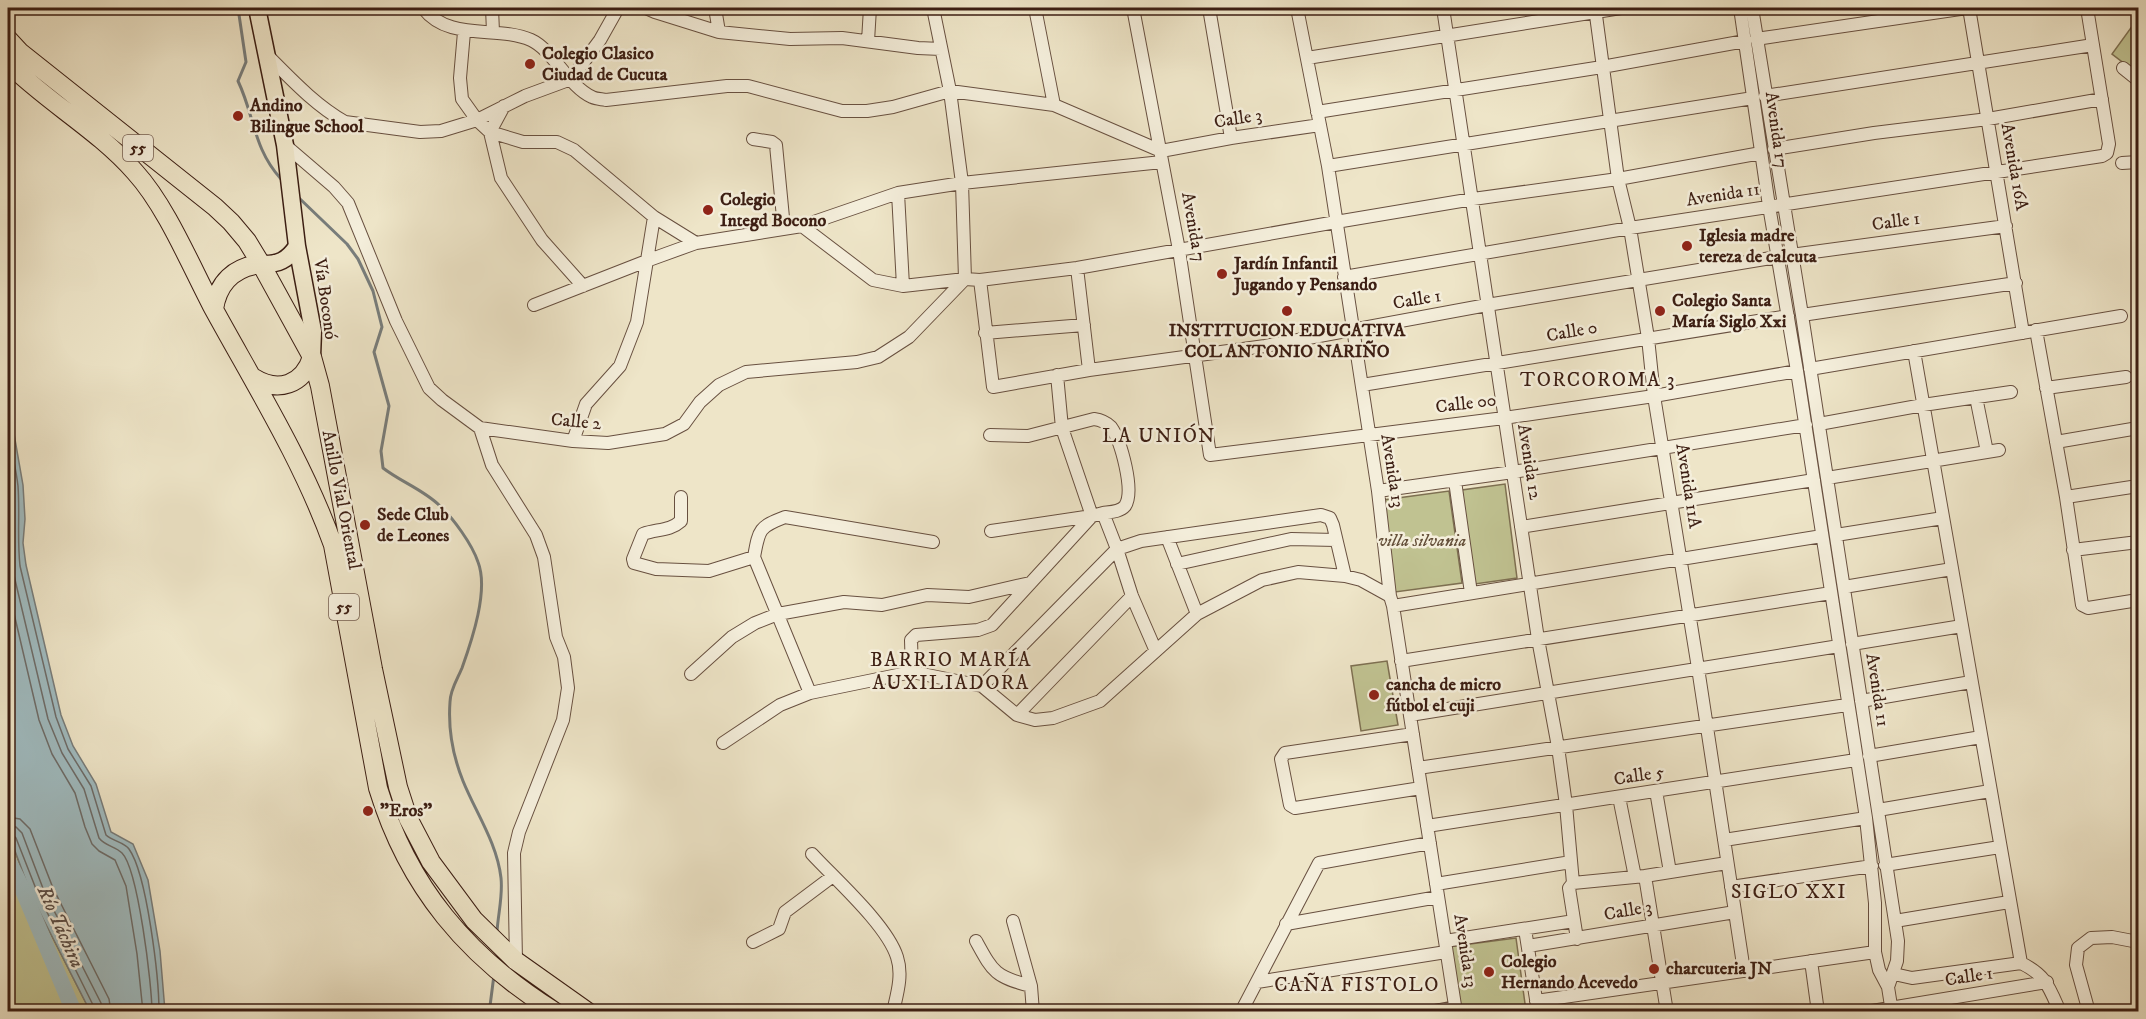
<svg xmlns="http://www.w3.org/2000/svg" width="2146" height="1019" font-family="'IM FELL DW Pica',serif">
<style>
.green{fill:#c0c291;stroke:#7e7052;stroke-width:1.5}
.water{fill:#a0bcc1;stroke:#787d7b;stroke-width:1.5}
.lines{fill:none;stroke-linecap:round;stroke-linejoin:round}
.shore{stroke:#6e6d6a;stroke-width:1.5}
.stream{stroke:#787d7b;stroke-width:3}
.river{stroke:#a0bcc1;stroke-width:16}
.minor-casing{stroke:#685040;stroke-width:14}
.major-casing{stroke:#3c1e13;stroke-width:19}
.highway-casing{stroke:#3c1e13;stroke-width:20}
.minor{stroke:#f4eedb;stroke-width:12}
.major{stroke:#eee5c8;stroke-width:16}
.highway{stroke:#eee5c8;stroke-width:18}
.poi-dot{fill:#8f2418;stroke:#f4eedb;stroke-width:2}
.labels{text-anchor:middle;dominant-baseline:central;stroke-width:5;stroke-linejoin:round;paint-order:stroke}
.shield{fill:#f4eedb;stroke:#735c4f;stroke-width:1.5}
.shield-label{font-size:16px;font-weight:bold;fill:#3c1e13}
.poi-label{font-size:18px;font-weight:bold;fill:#3c1e13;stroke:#f4eedb;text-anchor:start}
.street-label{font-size:18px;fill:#3c1e13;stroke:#f4eedb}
.park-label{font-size:18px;font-style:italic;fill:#644f39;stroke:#f4eedb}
.neighbourhood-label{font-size:20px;letter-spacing:1.5px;fill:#3c1e13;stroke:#f4eedb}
.water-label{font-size:20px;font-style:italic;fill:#5a4d47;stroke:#f4eedb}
</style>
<rect width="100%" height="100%" fill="#eee5c8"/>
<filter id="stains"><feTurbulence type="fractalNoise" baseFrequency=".00333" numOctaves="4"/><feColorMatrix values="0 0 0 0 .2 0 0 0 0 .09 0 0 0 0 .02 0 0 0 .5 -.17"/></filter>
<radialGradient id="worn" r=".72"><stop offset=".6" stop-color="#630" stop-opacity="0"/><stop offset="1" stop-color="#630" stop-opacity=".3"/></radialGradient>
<!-- green -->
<path class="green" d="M2138 18V74L2112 54Z
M1505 484 1517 578 1475 584 1462 490Z
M1449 491 1462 583 1395 592 1383 500Z
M1387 661 1398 725 1361 731 1351 666Z
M8 832 32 897 90 1011H8Z
M1516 938 1526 1011H1458L1447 947Z"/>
<!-- water -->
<path class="water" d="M8 417 13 428 23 485 25 519 23 543 26 565 61 715 73 746 96 784 111 832 133 844 148 880 160 951 165 1011H90L32 897 8 832Z"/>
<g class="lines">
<!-- shore -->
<path class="shore" d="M8 431C11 450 16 468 18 486 20 513 17 539 20 566L56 717 68 749 91 786 106 835C112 841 124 842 129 849 147 874 159 978 159 1012
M8 473C13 504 9 535 12 567L48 719 62 753 84 789 99 838C105 846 115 846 122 853 138 869 152 985 152 1012
M8 588 39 720 52 754 75 793 85 827 92 844 99 851 115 860 126 886 137 954 143 1012
M8 817 20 819 30 829 53 888 109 999 111 1012
M8 826 16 827 22 833 44 891 101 1003 102 1012
M8 833 12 834 16 838 38 894 94 1007 95 1012"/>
<!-- stream -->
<path class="stream" d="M238 8 246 62 238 81C255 117 253 148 281 179
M298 197 347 244 358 259 373 291 382 327 374 352 389 406 381 451 383 468C401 482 424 490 440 506 453 518 472 544 478 562 489 590 472 640 462 668 458 678 450 690 450 702 448 729 453 756 463 781 476 813 497 843 501 878 503 896 498 914 497 932
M486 1012 490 1006 494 975"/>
<!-- river -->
<path class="river" d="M8 860 21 886 74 1012"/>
<!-- minor casing -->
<g class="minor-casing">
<path id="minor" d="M423 8C449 42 497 25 531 40 553 50 569 87 592 97 596 99 601 99 606 100L727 86H748L842 111H867L893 107 950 91 1054 105 1161 151 1231 138 1320 125
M492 8 493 32
M646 8 655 12 719 32 790 39 842 38 918 48 941 49
M715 8 719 32
M1035 8 1054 105
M1133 8 1179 250 1210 455 1504 418 1654 396 1797 371
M1209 8 1231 138
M1297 8 1328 166 1378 491 1390 596 1393 606 1456 1012
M1443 8 1538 639 1558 747 1566 805 1573 883 1569 888 1577 939
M1595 8 1618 179 1630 228 1648 338 1654 396 1698 668 1744 971
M1740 8 1769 206 1797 371 1866 818 1875 903V952L1879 970 1888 987 1892 1012
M1752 8 1802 315 1898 941 1897 961 1888 987
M1969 8 2023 333
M464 32 460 78 462 99 477 120 490 132 501 178 542 240 583 286
M1756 39 1967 8
M868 41 870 8
M267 55C291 79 315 105 345 122L420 132 441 131 477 120 525 96 571 79 600 40 618 8
M1307 58 1621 8
M2123 68 2138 80
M1765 96 2093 45
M504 106 490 132 523 142H557L574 150 654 217 696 243 802 226 873 280 903 286 965 279 980 280 1077 268 1336 222 1473 199 1618 179 1761 153
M1317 112 1602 67 1745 41
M753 139 772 142 776 145 784 228
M285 145 334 187 348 203 396 321 429 388 442 400 480 428 573 441 608 443 665 434 684 424 700 402 719 385 746 372 857 362 878 357 909 337 965 279 962 183 950 91 933 8
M1774 149 1874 133 1988 119 2102 99
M2122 163 2138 162
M1328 166 1753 98
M898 193 903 286
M802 226 898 193 962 183 1162 162
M1791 255 2006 226
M1077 268 1089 370
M1344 277 1630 228 2102 156 2107 153 2109 144 2087 8
M980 280 993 387 1089 370 1265 346 1487 305 1777 257
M534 305 649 260 696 243
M1802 315 2016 283
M2036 330 2066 497 2082 605 2088 608 2138 600
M985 333 1084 325
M1914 351 2021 963
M1810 369 2121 316
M1057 375 1062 428 1092 516 1103 513 1117 549 1132 596 1155 649
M1362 385 1788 316
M2046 388 2126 377
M1976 397 1987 452
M1819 424 1923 405 2011 392
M480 428 492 465 536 535 544 557 556 637 564 657 568 688 563 720 519 832 514 853 516 961
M990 435 1028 436 1094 419C1101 420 1106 422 1111 427 1121 441 1135 491 1125 506 1120 512 1110 512 1103 513
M573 441 586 404 620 366 637 322 654 217
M2056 442 2138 428
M1827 478 1999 450
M1455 481 1471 593
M1378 491 1513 472 1806 425
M681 497V521C670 531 657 529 643 534L633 559 634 563 656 569 709 571 754 557
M2066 497 2138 486
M1521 527 1814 480
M1836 535 1943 518
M1167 537 1197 614
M2073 550 2138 542
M1177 564 1291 539 1336 540
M1844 587 1952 569
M1393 606 1822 536
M1852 644 1962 626
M1401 661 1831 593
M912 672 911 640 916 635 978 630 992 625 1092 516 991 531
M691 674 732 637 755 623 778 614 844 602 882 605 927 595 969 597 1030 583
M982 686 1117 549 1141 541 1321 515 1330 518 1333 525 1345 576
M810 693 754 557C759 529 759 527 785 517L933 542
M1861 701 1971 682
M1017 715 1132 596
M1410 715 1839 646
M1413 734 1285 753 1281 759 1290 805 1295 808 1421 788
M723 743 780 705 810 693 912 672 982 686 1017 715 1035 720 1053 718 1100 701 1197 614 1262 580 1298 572 1345 576 1361 580 1390 596
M1869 756 1981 737
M1418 768 1847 705
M1656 791 1670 872
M1619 797 1635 877
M1878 810 1990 791
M1427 826 1856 760
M1724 840 1866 818
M812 854C836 880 887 925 897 957 903 975 897 994 893 1012
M1885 865 2000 847
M1645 876 1667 1012
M1573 883 1645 876 1727 863
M1436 884 1571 862
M1731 887 1872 866
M1013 921 1031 986 1033 1012
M1895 921 2009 902
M1286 924 1438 897
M1525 929 1538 1012
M976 941C993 972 995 977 1031 986
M1445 941 1574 921
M753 942 779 929 785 912 833 876
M1528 946 1735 912
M1811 961 1818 1012
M1894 974 1912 978 2021 963C2046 975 2049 987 2060 1012
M1257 982 1446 952
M1536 1001 1875 952
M1241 1012 1319 863 1430 843
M1429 1012 1455 1007
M1866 1012 2047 982
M2089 1012 2076 965 2078 948 2091 938 2112 937 2138 942"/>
</g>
<!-- major casing -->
<g class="major-casing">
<path id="major" d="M257 8 285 145 297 246 313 331 312 357
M261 264C278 265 288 260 297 246"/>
</g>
<!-- highway casing -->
<g class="highway-casing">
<path id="highway" d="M8 39 20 52 215 207 231 222 247 241 261 264 312 357 320 386 373 669 398 787 408 818 431 862 474 920 516 961 588 1012
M8 63C47 102 98 130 135 172 166 206 190 264 212 306 254 383 303 461 333 545L378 788C408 887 467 957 555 1012
M214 309C218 282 234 267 261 264
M254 378C278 393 303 385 312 357"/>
</g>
<!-- minor -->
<use href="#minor" class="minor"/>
<!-- major -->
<use href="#major" class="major"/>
<!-- highway -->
<use href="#highway" class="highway"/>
</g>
<!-- markers -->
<g class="poi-dot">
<circle cx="530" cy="64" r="6"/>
<circle cx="238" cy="116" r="6"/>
<circle cx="708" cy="210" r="6"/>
<circle cx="1687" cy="246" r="6"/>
<circle cx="1222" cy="274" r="6"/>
<circle cx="1287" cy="311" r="6"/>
<circle cx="1660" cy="311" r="6"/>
<circle cx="365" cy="525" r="6"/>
<circle cx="1374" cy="695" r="6"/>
<circle cx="368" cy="811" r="6"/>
<circle cx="1654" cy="969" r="6"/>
<circle cx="1489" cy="972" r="6"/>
</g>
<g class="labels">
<!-- shield labels -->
<g class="shield">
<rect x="123" y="135" width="30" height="26" rx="4.5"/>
<rect x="329" y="594" width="30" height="26" rx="4.5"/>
</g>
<g class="shield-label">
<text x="138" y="148">55</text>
<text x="344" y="607">55</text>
</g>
<!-- poi labels -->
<g class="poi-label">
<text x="542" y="54">Colegio Clasico<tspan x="542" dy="21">Ciudad de Cucuta</tspan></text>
<text x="250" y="106">Andino<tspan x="250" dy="21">Bilingue School</tspan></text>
<text x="720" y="200">Colegio<tspan x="720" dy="21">Integd Bocono</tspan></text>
<text x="1699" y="236">Iglesia madre<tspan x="1699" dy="21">tereza de calcuta</tspan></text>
<text x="1234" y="264">Jardín Infantil<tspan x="1234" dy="21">Jugando y Pensando</tspan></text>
<text x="1672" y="301">Colegio Santa<tspan x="1672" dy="21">María Siglo Xxi</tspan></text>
<text x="1287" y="331" text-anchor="middle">INSTITUCION EDUCATIVA<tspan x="1287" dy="21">COL ANTONIO NARIÑO</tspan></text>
<text x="377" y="515">Sede Club<tspan x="377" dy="21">de Leones</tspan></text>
<text x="1386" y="685">cancha de micro<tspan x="1386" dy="21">fútbol el cuji</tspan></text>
<text x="380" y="811">"Eros"</text>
<text x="1501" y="962">Colegio<tspan x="1501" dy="21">Hernando Acevedo</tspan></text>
<text x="1666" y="969">charcuteria JN</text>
</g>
<!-- street labels -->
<g class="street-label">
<text transform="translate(1238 119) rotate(-9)">Calle 3</text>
<text transform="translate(1776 130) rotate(82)">Avenida 17</text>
<text transform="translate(2014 167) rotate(80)">Avenida 16A</text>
<text transform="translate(1723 195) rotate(-9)">Avenida 11</text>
<text transform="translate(1896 222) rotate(-8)">Calle 1</text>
<text transform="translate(1193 227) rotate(80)">Avenida 7</text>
<text transform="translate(325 299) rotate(82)">Vía Boconó</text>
<text transform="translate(1417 300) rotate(-10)">Calle 1</text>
<text transform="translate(1572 332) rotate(-10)">Calle 0</text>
<text transform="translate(1466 404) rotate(-7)">Calle 00</text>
<text transform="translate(576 422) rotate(5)">Calle 2</text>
<text transform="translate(1529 462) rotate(81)">Avenida 12</text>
<text transform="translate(1392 471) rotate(81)">Avenida 13</text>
<text transform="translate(1688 486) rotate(81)">Avenida 11A</text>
<text transform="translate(341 500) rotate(79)">Anillo Vial Oriental</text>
<text transform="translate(1877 690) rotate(81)">Avenida 11</text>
<text transform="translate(1639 776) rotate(-9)">Calle 5</text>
<text transform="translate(1628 911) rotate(-10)">Calle 3</text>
<text transform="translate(1465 951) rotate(81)">Avenida 13</text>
<text transform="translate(1969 977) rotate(-9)">Calle 1</text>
</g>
<!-- park labels -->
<g class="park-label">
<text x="1422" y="541">villa silvania</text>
</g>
<!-- neighbourhood labels -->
<g class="neighbourhood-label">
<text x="1598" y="380">TORCOROMA 3</text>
<text x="1159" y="436">LA UNIÓN</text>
<text x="951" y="660">BARRIO MARÍA<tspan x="951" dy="23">AUXILIADORA</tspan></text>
<text x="1789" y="892">SIGLO XXI</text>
<text x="1357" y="985">CAÑA FISTOLO</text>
</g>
<!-- water labels -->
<g class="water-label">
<text transform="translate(60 927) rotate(66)">Río Táchira</text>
</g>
</g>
<!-- margin -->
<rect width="2146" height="1019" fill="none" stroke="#eee5c8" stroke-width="30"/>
<rect x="9" y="9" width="2128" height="1001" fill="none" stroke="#3c1e13" stroke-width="3"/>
<rect x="15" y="15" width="2116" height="989" fill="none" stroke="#3c1e13" stroke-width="1.5"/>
<rect width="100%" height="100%" filter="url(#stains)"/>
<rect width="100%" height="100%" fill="url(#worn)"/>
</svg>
